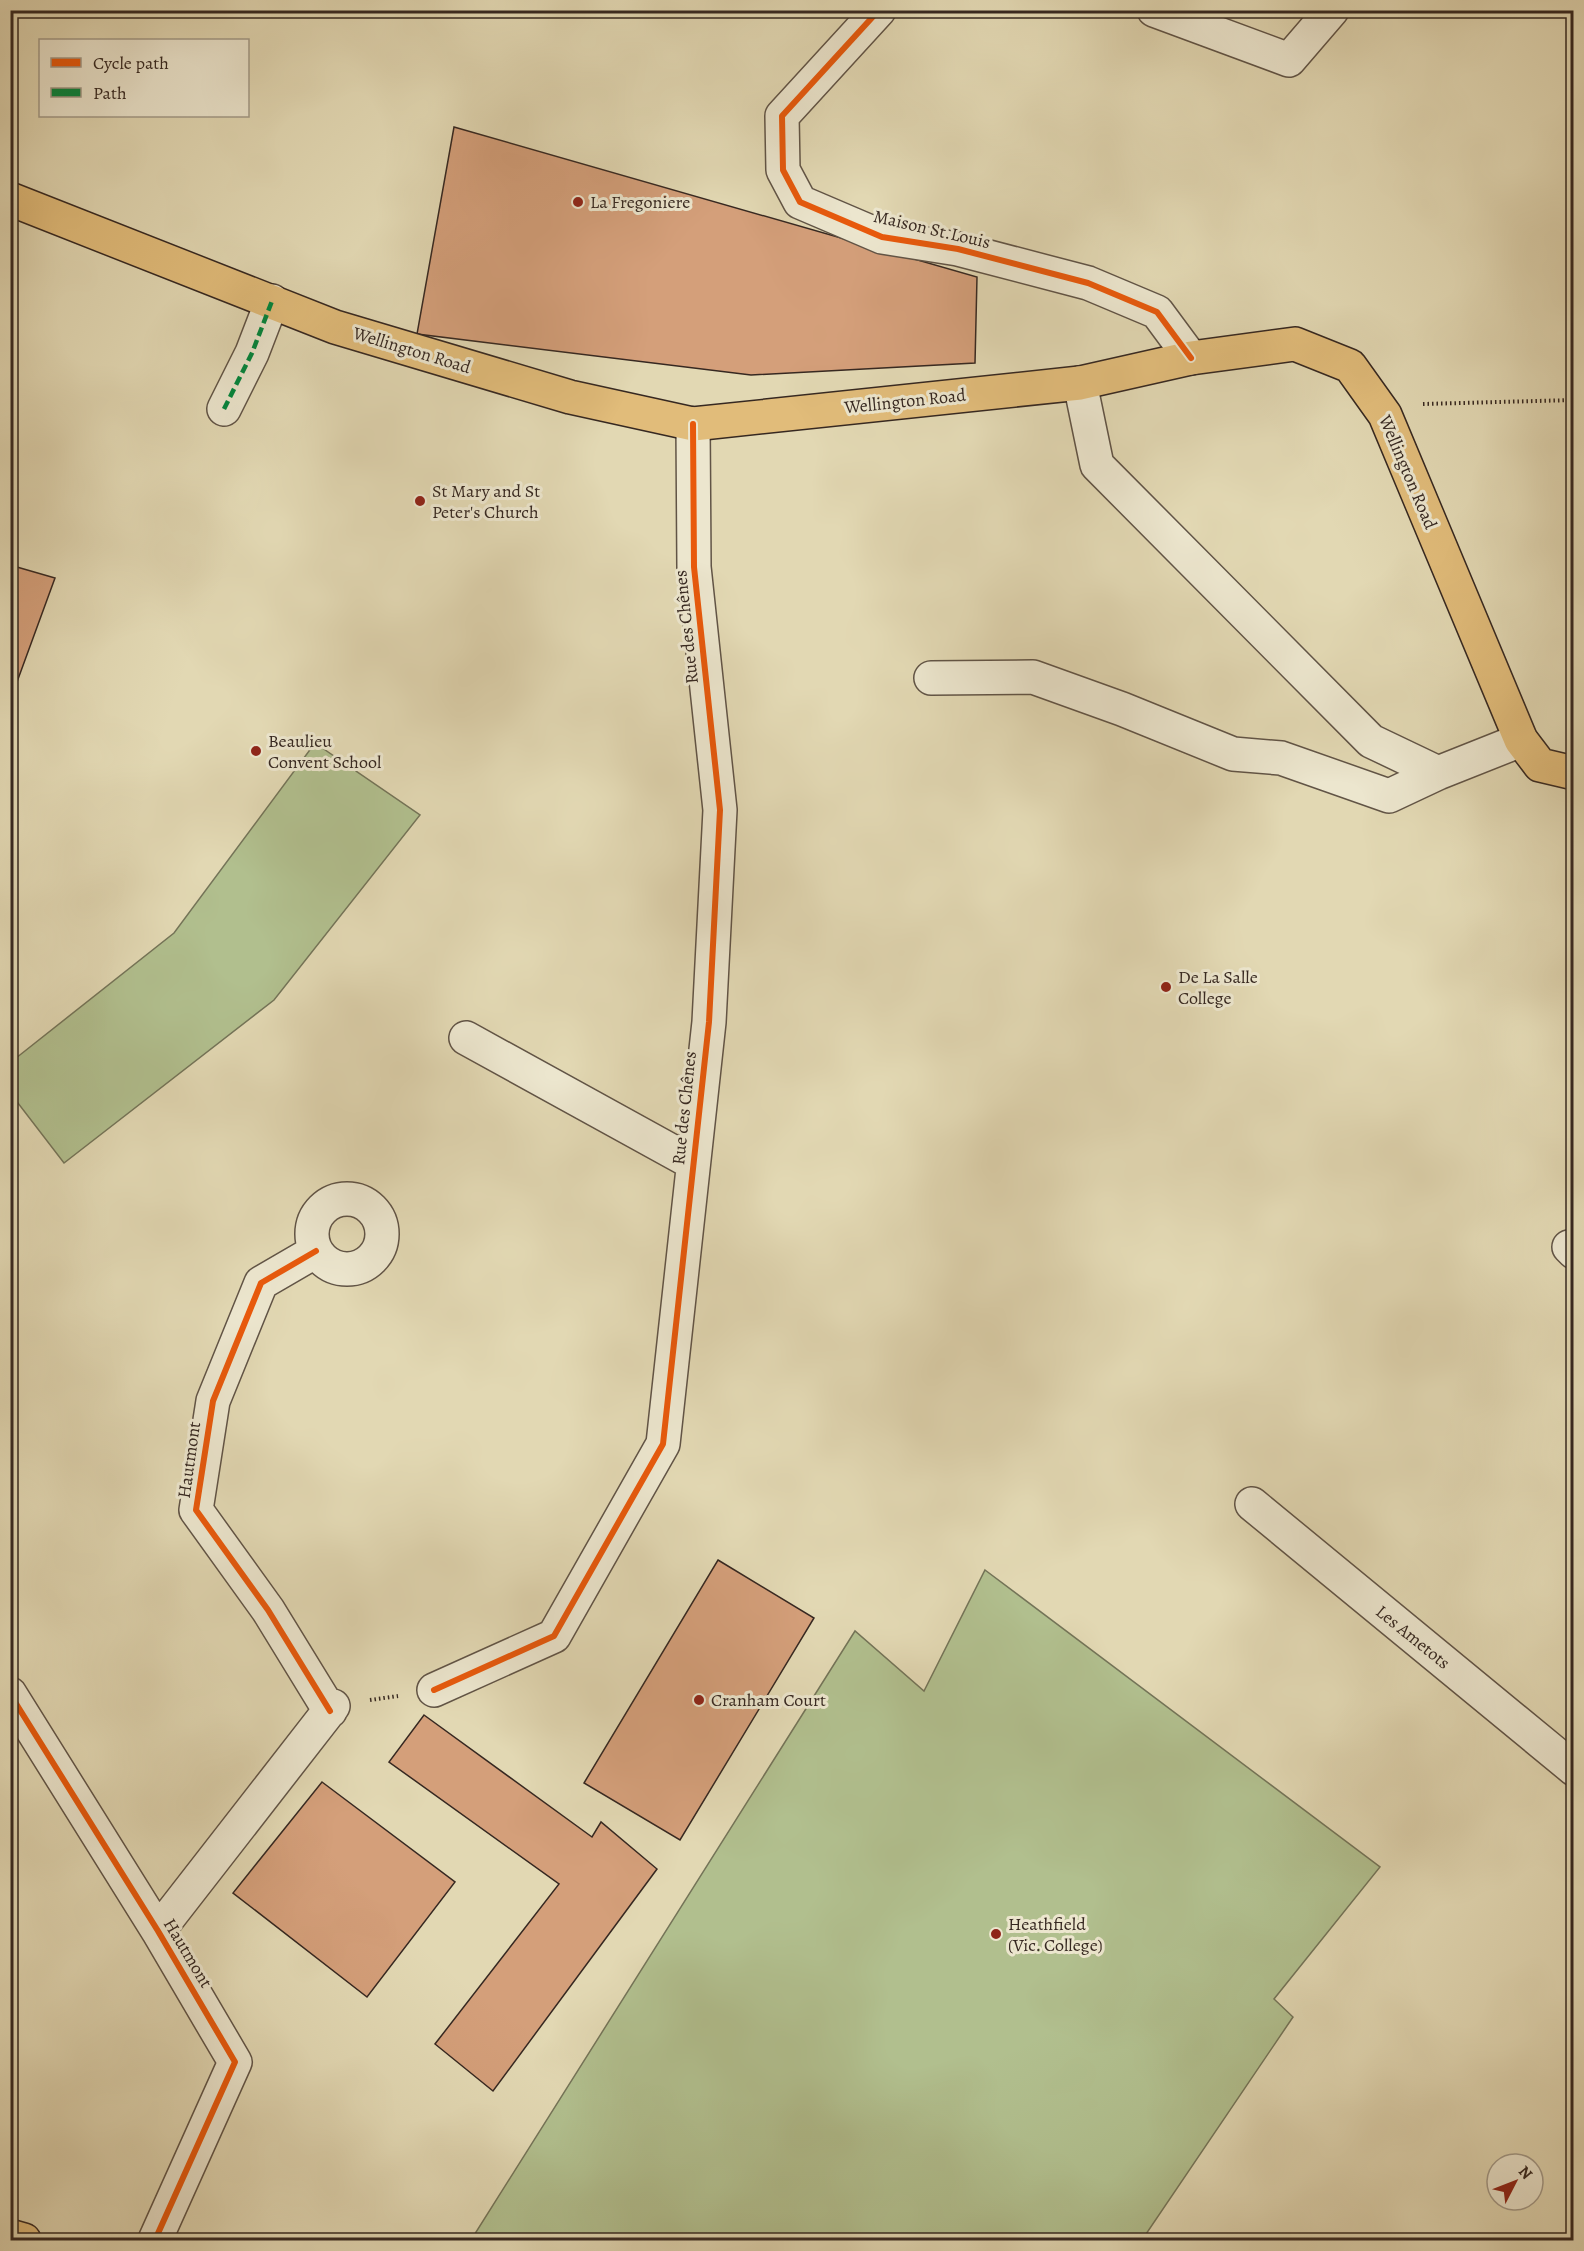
<svg xmlns="http://www.w3.org/2000/svg" width="1584" height="2251" font-family="Alegreya,serif">
<style>
.green{fill:#b1bf8e;stroke:#747458;stroke-width:1.5}
.building{fill:#d49f7a;stroke:#362821;stroke-width:1.5}
.lines{fill:none;stroke-linecap:round;stroke-linejoin:round}
.minor-casing{stroke:#615446;stroke-width:36}
.major-casing{stroke:#362821;stroke-width:36}
.path{stroke:#362821;stroke-width:4;stroke-dasharray:1.5 3;stroke-linecap:butt}
.minor{stroke:#ece6ce;stroke-width:33}
.major{stroke:#e1bc7a;stroke-width:33}
.quiet{stroke:#00873e;stroke-width:4.5;stroke-dasharray:9 4.5;stroke-linecap:butt}
.cycleway-casing{stroke:#ece6ce;stroke-width:10}
.cycleway{stroke:#e8590c;stroke-width:6}
.poi-dot{fill:#8f2418;stroke:#ece6ce;stroke-width:2}
.labels{text-anchor:middle;dominant-baseline:central;stroke-width:6;stroke-linejoin:round;paint-order:stroke}
.poi-label{font-size:18px;fill:#362821;stroke:#ece6ce;text-anchor:start}
.street-label{font-size:18px;fill:#362821;stroke:#ece6ce}
</style>
<rect width="100%" height="100%" fill="#e2d8b3"/>
<filter id="stains"><feTurbulence type="fractalNoise" baseFrequency=".00333" numOctaves="4"/><feColorMatrix values="0 0 0 0 .2 0 0 0 0 .09 0 0 0 0 .02 0 0 0 .5 -.17"/></filter>
<radialGradient id="worn" r=".72"><stop offset=".6" stop-color="#630" stop-opacity="0"/><stop offset="1" stop-color="#630" stop-opacity=".3"/></radialGradient>
<!-- green -->
<path class="green" d="M315 743 420 815 274 1000 64 1163 11 1094V1062L174 933Z
M985 1570 1380 1867 1274 1999 1293 2017 1142 2240H471L855 1631 924 1691Z"/>
<!-- building -->
<path class="building" d="M454 127 977 277 975 363 751 375 417 334Z
M10 565 55 578 10 701Z
M718 1560 814 1618 680 1840 584 1783Z
M424 1715 592 1837 601 1822 657 1869 493 2091 435 2044 559 1884 389 1762Z
M322 1782 455 1882 367 1997 233 1893Z"/>
<g class="lines">
<!-- minor casing -->
<g class="minor-casing">
<path id="minor" d="M879 10 782 116 783 170 800 202 882 237 958 249 1088 283 1157 312 1191 358
M1154 10 1289 60 1332 10
M1080 383 1097 465 1371 741 1438 773 1521 740
M224 409 252 353 272 301
M931 678 1033 677 1122 709 1233 754 1281 758 1389 796 1438 773
M466 1038 693 1163
M312 1234a35 35 0 1 1 70 0a35 35 0 1 1-70 0Z
M1569 1247 1574 1252
M316 1251 261 1283 213 1401 196 1510 268 1610 330 1711
M1252 1504 1574 1769
M434 1690 554 1636 663 1444 709 1022 720 810 694 567 693 424
M10 1694 158 1931 235 2062 155 2240
M158 1931 333 1706"/>
</g>
<!-- major casing -->
<g class="major-casing">
<path id="major" d="M10 199 335 327 570 397 693 424 1080 383 1191 358 1295 344 1350 366 1385 415 1521 740 1540 765 1574 773
M10 2236 24 2240"/>
</g>
<!-- path -->
<path class="path" d="M1423 404 1574 400
M370 1700 398 1696"/>
<!-- minor -->
<use href="#minor" class="minor"/>
<!-- major -->
<use href="#major" class="major"/>
<!-- quiet -->
<path class="quiet" d="M224 409 252 353 272 301"/>
<!-- cycleway casing -->
<g class="cycleway-casing">
<path id="cycleway" d="M879 10 782 116 783 170 800 202 882 237 958 249 1088 283 1157 312 1191 358
M316 1251 261 1283 213 1401 196 1510 268 1610 330 1711
M434 1690 554 1636 663 1444 709 1022 720 810 694 567 693 424
M10 1694 158 1931 235 2062 155 2240"/>
</g>
<!-- cycleway -->
<use href="#cycleway" class="cycleway"/>
</g>
<!-- markers -->
<g class="poi-dot">
<circle cx="578" cy="202" r="6"/>
<circle cx="420" cy="501" r="6"/>
<circle cx="256" cy="751" r="6"/>
<circle cx="1166" cy="987" r="6"/>
<circle cx="699" cy="1700" r="6"/>
<circle cx="996" cy="1934" r="6"/>
</g>
<g class="labels">
<!-- poi labels -->
<g class="poi-label">
<text x="590" y="202">La Fregoniere</text>
<text x="432" y="491">St Mary and St<tspan x="432" dy="21">Peter's Church</tspan></text>
<text x="268" y="741">Beaulieu<tspan x="268" dy="21">Convent School</tspan></text>
<text x="1178" y="977">De La Salle<tspan x="1178" dy="21">College</tspan></text>
<text x="711" y="1700">Cranham Court</text>
<text x="1008" y="1924">Heathfield<tspan x="1008" dy="21">(Vic. College)</tspan></text>
</g>
<!-- street labels -->
<g class="street-label">
<text transform="translate(932 229) rotate(13)">Maison St.Louis</text>
<text transform="translate(412 350) rotate(17)">Wellington Road</text>
<text transform="translate(905 401) rotate(-6)">Wellington Road</text>
<text transform="translate(1408 472) rotate(67)">Wellington Road</text>
<text transform="translate(686 627) rotate(-96)">Rue des Chênes</text>
<text transform="translate(684 1108) rotate(-84)">Rue des Chênes</text>
<text transform="translate(189 1460) rotate(-82)">Hautmont</text>
<text transform="translate(1413 1637) rotate(39)">Les Ametots</text>
<text transform="translate(188 1953) rotate(59)">Hautmont</text>
</g>
</g>
<!-- margin -->
<rect width="1584" height="2251" fill="none" stroke="#e2d8b3" stroke-width="36"/>
<rect x="12" y="12" width="1560" height="2227" fill="none" stroke="#362821" stroke-width="3"/>
<rect x="18" y="18" width="1548" height="2215" fill="none" stroke="#362821" stroke-width="1.5"/>
<!-- legend -->
<rect x="39" y="39" width="210" height="78" fill="#ece6ce" stroke="#a39a89" stroke-width="1.5"/>
<rect x="51" y="58" width="30" height="9" fill="#e8590c" stroke="#a39a89" stroke-width="1.5"/>
<text x="93" y="69" font-size="18" fill="#362821">Cycle path</text>
<rect x="51" y="88" width="30" height="9" fill="#00873e" stroke="#a39a89" stroke-width="1.5"/>
<text x="93" y="99" font-size="18" fill="#362821">Path</text>
<!-- north arrow -->
<g transform="translate(1515 2182) rotate(48)"><circle r="28" fill="#ece6ce" stroke="#a39a89" stroke-width="1.5"/>
<path d="M0-4.5L10 22L0 15L-10 22Z" fill="#8f2418"/>
<text y="-9" font-size="16" font-weight="bold" text-anchor="middle" fill="#362821">N</text>
</g>
<rect width="100%" height="100%" filter="url(#stains)"/>
<rect width="100%" height="100%" fill="url(#worn)"/>
</svg>
